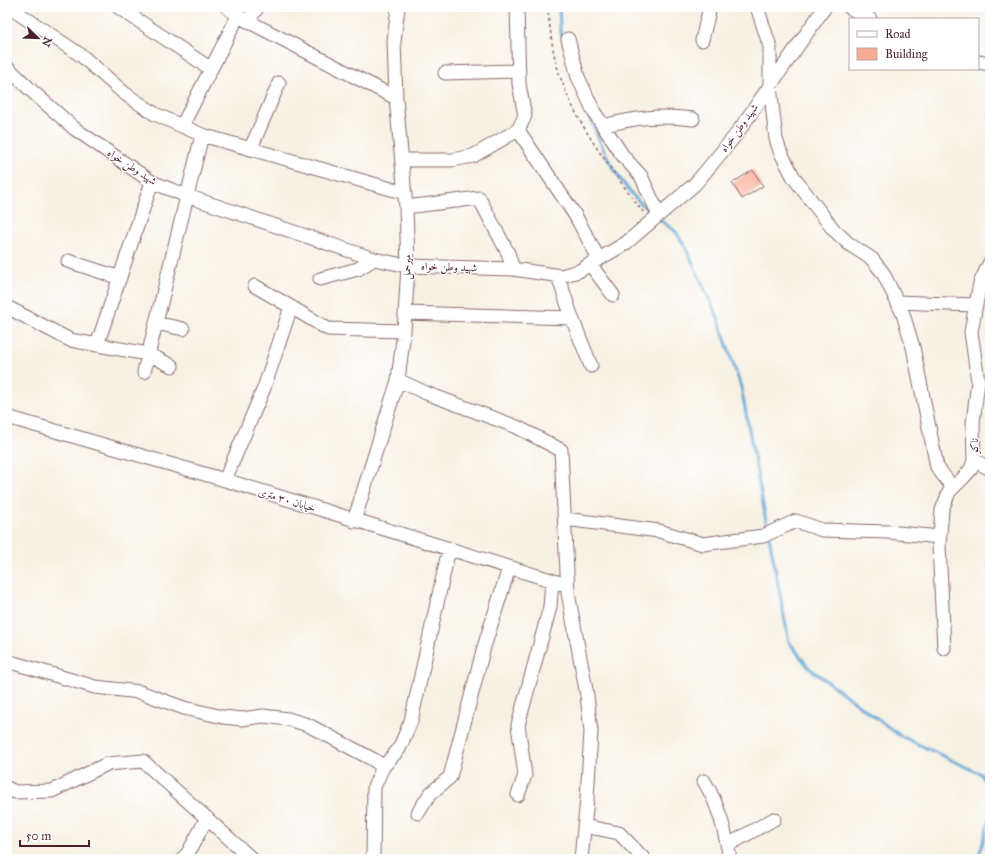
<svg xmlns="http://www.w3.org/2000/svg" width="997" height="866" font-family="'IM FELL Great Primer',Amiri,serif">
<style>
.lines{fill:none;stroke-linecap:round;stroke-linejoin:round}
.stream{stroke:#5ea5d4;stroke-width:3}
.building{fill:#faab94}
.minor-casing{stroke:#87686b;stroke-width:15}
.path{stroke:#87686b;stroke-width:1.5;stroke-dasharray:3 3;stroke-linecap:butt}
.minor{stroke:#fff;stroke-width:13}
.labels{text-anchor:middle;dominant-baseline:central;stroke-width:3;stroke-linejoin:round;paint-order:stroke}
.street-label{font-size:11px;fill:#4a1f2b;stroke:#fff}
</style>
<rect width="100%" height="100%" fill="#fff"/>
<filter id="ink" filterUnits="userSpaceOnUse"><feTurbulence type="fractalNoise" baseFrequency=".025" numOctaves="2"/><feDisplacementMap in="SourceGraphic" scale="8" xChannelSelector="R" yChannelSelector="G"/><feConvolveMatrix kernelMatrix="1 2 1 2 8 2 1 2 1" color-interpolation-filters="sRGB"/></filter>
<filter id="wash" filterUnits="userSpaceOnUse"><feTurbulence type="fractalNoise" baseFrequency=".012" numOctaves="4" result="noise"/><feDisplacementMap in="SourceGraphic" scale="16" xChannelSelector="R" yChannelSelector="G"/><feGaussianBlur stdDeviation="0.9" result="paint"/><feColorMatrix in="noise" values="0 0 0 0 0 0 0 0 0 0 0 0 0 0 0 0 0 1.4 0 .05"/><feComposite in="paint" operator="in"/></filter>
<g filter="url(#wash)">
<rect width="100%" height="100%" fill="#f7f1e3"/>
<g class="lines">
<!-- stream -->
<path class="stream" d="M559 7 560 29 563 39
M589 115C603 152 620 189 653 214
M659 219 676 232 686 248 718 318 741 387 768 531
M769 536 789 642 809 668 899 735 981 774 990 791V797
M978 859 990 817"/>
</g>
<g id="blocks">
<!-- building -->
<path class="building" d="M753 170 763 186 742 199 732 183Z"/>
</g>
</g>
<g filter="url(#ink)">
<use href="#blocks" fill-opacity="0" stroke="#87686b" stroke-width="1"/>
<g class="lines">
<!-- minor casing -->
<g class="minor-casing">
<path id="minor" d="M9 7 82 56 124 93 155 114 202 135 405 193
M118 7 211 69
M227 7 238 16 396 98
M517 7 519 84 525 116 518 130
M757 7 770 47V86L776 139 780 151 794 178 833 229 849 244 872 259 883 273 903 314 913 347 937 467 953 488
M849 7 870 19
M248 21 258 7
M568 39 578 77 594 112 623 156 641 176 659 215
M702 40 710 7
M978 62 990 64
M7 67 34 93 75 129 152 182 187 196 374 259 408 266 513 269 561 276 579 271 626 243 695 184 735 136 825 7
M445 73 519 71
M182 126 238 16
M603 126C637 117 659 115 693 119
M251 148 279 83
M402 160H452L473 156 518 130 575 215 599 259
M406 207 479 198 508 253 513 269
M68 261 120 278
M590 264 613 295
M558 276 572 318 591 366
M320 279 358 269 374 259
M897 302 975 305
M7 307 70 340 148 354 172 366
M291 307 328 329 404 331
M405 313 572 318
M156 323 183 329
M97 345 152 182
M144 372 202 135
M398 380 426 393 517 427 561 450 568 593 587 695 591 732 587 799 581 859
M7 417 225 480 567 585
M974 460 990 469
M225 480 264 388 291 307 255 286
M565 519 659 531 703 544 763 536 796 521 822 530 888 532 940 537
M354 521 398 380 404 331 408 266 406 207 396 98 394 41 398 7
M944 648 939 545 942 510 949 492 964 477 971 469 974 460 973 423 978 381 971 332 980 283 990 262
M7 661 95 687 140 692 184 708 223 717 242 719 263 716 288 719 308 725 374 760 383 767
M704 781C719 805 725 831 730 859
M7 788 15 792 52 791 107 764 143 761 252 859
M518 795 525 775 518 725 550 607 552 581
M418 813 430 794 450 777 484 647 509 568
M584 826 619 833 644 859
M728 845 774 819
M182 859 188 853 207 818
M373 859 374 787 383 767 399 749 411 721 449 549"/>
</g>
<!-- path -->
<path class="path" d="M549 7C547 15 550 26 551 35 558 103 604 159 643 212"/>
<!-- minor -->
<use href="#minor" class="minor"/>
</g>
</g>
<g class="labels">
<!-- street labels -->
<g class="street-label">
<text transform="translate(739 128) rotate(-54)">شهید وطن خواه</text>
<text transform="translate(132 167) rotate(33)">شهید وطن خواه</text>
<text transform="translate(407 267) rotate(-89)">میرحمل</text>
<text transform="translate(449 267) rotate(2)">شهید وطن خواه</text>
<text transform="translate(974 446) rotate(-90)">ناکو</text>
<text transform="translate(287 500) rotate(17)">خیابان ۳۰ متری</text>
</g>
</g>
<!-- margin -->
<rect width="997" height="866" fill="none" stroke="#fff" stroke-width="24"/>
<!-- legend -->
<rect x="849" y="18" width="130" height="52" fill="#ffffff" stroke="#b7a5aa"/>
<rect x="857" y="31" width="20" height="6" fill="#ffffff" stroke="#b7a5aa"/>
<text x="885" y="38" font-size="12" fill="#4a1f2b">Road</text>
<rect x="857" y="48" width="20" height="12" fill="#faab94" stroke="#b7a5aa"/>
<text x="885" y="58" font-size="12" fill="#4a1f2b">Building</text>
<!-- north arrow -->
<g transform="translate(38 38) rotate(113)" stroke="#ffffff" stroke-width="3" paint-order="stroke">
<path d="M0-3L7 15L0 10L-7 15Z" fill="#4a1f2b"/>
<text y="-6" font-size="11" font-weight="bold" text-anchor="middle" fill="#4a1f2b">N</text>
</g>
<!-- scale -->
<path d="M20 840v6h69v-6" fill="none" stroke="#4a1f2b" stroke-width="2"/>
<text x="26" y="840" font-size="12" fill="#4a1f2b" stroke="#ffffff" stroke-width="3" paint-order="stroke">50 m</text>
</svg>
